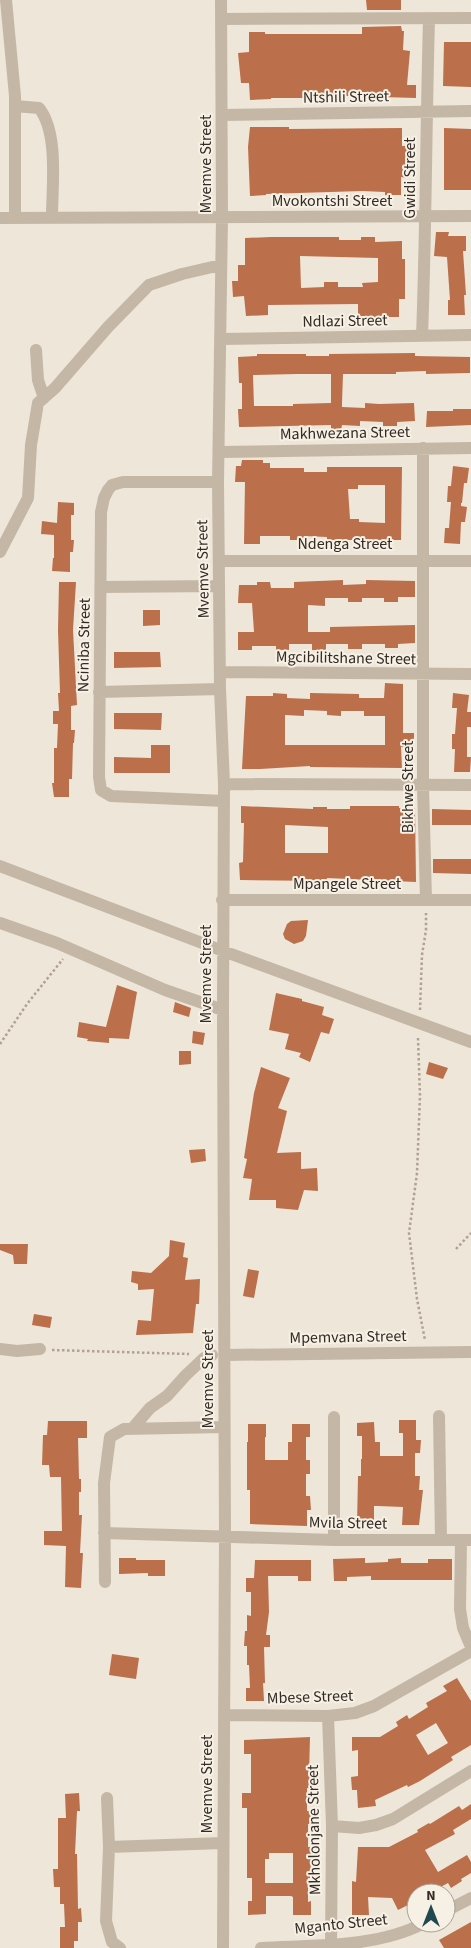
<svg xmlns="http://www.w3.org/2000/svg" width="471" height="1948" font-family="'Source Sans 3',sans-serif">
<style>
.building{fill:#bb6f4b;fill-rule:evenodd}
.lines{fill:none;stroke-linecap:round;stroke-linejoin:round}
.path{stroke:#b1a191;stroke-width:2.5;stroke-dasharray:2.5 2.5;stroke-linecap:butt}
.minor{stroke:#c5b7a6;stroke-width:12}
.labels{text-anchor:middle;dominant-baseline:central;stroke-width:4;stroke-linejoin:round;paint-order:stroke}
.street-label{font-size:16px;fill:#322b26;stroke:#f7f0e4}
</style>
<rect width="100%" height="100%" fill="#eee6d9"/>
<!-- building -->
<path class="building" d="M366 0H401V10H367Z
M401 26 402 31H404L403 50 410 51 407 85H416V98L348 96H325V98H271V99L250 100 249 83H241L238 53 249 52V32H265V34H362V27Z
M444 42H471V87L443 86Z
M250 127H289V129L402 128V146H410L409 178 401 177V195H385V192L362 191 266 194V195L250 196 248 147Z
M444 128 471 129V190H444Z
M436 232H449L448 236H466V251H463L466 295H464L465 315H448V300H450L447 257 434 256Z
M271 237H339V240H361V237H375V242L402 241V259H405V299H399V317H358V304L268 305V315L246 316 244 296 233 297 232 281H238V265H245V238ZM300 256 378 258V282L362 283 363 287H338V282H324V287L301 288Z
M415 353V356L470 357V373L426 374V371L396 372V374H343L342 403V407L365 408V403L379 404 414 403 415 421 397 422V426H383V422L360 421V426L342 425 341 431H331V425L239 427 238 409H242V383H239L238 357 257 356V354H306V356H329V354ZM297 374H331V403L293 404V406H254L253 375Z
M453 409H471V425L426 427 427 411H453Z
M242 460H263V463H270V468H304V472H327V467H402L401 540H327V537L304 536V540H290V536H260V544H244L245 482H235L236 466H241ZM358 485H385V523L359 522V519H350L348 489H358Z
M453 466 469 468 467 483H464L462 503H461V506L467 507 465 522H461L460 544 444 543 445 528H449L451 502H447L448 486H451Z
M58 502 74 503V515H71V540H74L73 552H70V572L52 571 53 558H54V535L41 534 42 521 57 523Z
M343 580V585L366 584V580L415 581V597H398V602H384V598H362V602H348V598H325V606L308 605V632H330V627L415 625V643L398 644V648H385V644H362V649H348V644H326V650H312V644H289V650H276V646H252V650H238V632H254L252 603H238L239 585H257V582H270L271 588H294V582Z
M59 582H76L73 630 77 705 71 706V730H75L74 743H73L72 779H69V797H54L52 783H54V748H57L58 724H53V711H59L58 693H60L58 630Z
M143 610H160V625L143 626Z
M114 652H160L161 667 114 668Z
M385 683 403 684V733H414V747H401L402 768 310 767V766L260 769H242L246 696H273V693L287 694V698L310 699V693L359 694V698H384ZM304 710 327 711V715L341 716V711H364V716H385V745H285V715L304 716Z
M453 693 469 695 467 712H471V727H467V757H471L470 772H454L455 749H452V734H455L457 708H452Z
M114 713H162L161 730 114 729Z
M151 745H170V773H114V757L151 758Z
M241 806 313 809V807H327V809H350V806H399V808H415L416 882 327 878V881L240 880 239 863 243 862 244 823H241ZM285 825 328 827V853H285Z
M432 809 471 810V825H432Z
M433 859H471V874L433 873Z
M308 920 306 936 303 941 294 944 285 939 283 934 287 924 291 921Z
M117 985 137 992 129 1039 109 1038V1043L87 1041 88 1039 77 1037 79 1022 106 1027Z
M276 993 302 999V1001L324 1007 322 1015 334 1019 329 1034 321 1032 310 1062 299 1057 301 1053 285 1049 289 1034 269 1030Z
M175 1002 191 1008 189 1017 173 1012Z
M193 1031 205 1033 203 1045 192 1043Z
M179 1051H191V1064L179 1065Z
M429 1062 448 1068 443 1079 426 1074Z
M261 1067 290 1078 278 1108 287 1111 277 1153 301 1152V1169L317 1168 318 1191 304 1190 298 1210 276 1208V1200H249L252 1179 243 1178 247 1159 244 1158 254 1093Z
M205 1149 206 1161 191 1163 189 1150Z
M170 1240 185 1243 183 1257 188 1258 185 1280 200 1279 199 1304H196L193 1333 136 1335 138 1320 151 1321 154 1289 138 1290V1284L131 1282 132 1271 151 1273 169 1256Z
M0 1244H28L27 1264H14L13 1255 0 1250Z
M248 1269 259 1271 254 1298 243 1296Z
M34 1314 52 1317 50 1328 32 1325Z
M399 1420H416V1440H421L420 1453H415V1476H420L419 1490H423L419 1525H402L403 1507 378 1506H374V1525H357L358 1476H361V1459H362V1436H357V1423L374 1422 375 1442H380V1456H403V1433H399Z
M48 1421H87V1438H78L79 1479H81V1492H79V1515H82L80 1553H83L81 1588 65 1587 66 1546 44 1545V1531H62L61 1477H50L49 1465H42L43 1435H47Z
M248 1424H266V1437H265V1460H288V1442H292V1424H310V1437H306V1460H310V1474H306V1496H310L311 1510H307V1526L250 1524V1490H247V1442H248Z
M119 1558H136V1560H165V1576H148V1573L119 1574Z
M365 1558V1563L388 1562V1559L401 1558V1563H428V1559H452V1580H371V1576L347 1577V1581H334L333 1559Z
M255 1560H311V1581H298V1576H268L269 1612 266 1635H270V1647H264L265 1683H263L264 1701H246V1688H250L249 1665H247V1646H244L245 1631H247V1615L251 1616V1592H246V1578H254Z
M112 1654 139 1658 136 1679 109 1675Z
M457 1678 471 1701V1745L451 1757 453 1760 420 1781 408 1787 407 1785 375 1800 376 1806 358 1808 357 1790H352L351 1777 358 1776V1750L352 1751V1737H380L398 1726 396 1722 407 1715 409 1719 428 1707 426 1703 447 1691 443 1686ZM436 1723 448 1743 428 1755 416 1735Z
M310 1737 309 1775H312V1788H307V1811H312V1824H308V1847H312L310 1878H308V1902L311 1901V1915H293V1897L291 1896H266V1914L248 1915V1901H252V1878H247V1808H242V1793H251V1754H244V1740ZM269 1853H293V1883H265V1859H269Z
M79 1793 80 1811H77L75 1854H77L78 1909 81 1908 82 1922H78V1941H74V1948H60V1927H65L64 1904H60V1887H54L53 1869H58V1818H66L65 1794Z
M471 1804V1819L453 1830 455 1834 425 1850 438 1872 467 1855 471 1862V1873L461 1879 462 1881 451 1888 448 1883 431 1892 430 1890 424 1893H416V1897L409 1901 410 1904 398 1910 392 1898 368 1897 369 1915H352V1881L356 1882 358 1847H389L418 1832 417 1830 429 1823 430 1824 459 1806 462 1810Z
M471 1922V1948H444L439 1940Z"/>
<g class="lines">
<!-- path -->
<path class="path" d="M420 1010 422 955 426 930V913
M418 1038 420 1096 417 1173 409 1233 417 1299 425 1340
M0 1044 27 1004 63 959
M456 1249 471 1233
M52 1350 189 1354"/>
<!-- minor -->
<path class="minor" d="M6 0 15 96V217
M221 0 222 218 218 482 220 689 224 784 223 1010 225 1537 223 1948
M222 19 471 18
M15 106 39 108C59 133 52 187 52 217
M222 115 471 111
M0 218 471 216
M422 336C426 230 426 125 429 19
M220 339 471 335
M36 350 38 380 44 398
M423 448V785L426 900
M219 452 471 448
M218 482H123L112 485 108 490 104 498 101 512 99 777 101 790 111 796 224 801
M0 552 28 498 31 445 38 403 55 388 108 327 149 285 182 274 221 265
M219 561H471
M101 587 219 586
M220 672 471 674
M99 692 220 689
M224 784 471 785
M0 866 223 951 471 1042
M222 900H471
M0 923 57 943 165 990 223 1010
M0 1349 17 1351 40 1349
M225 1355 471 1352
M439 1416 441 1540
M132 1429 150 1408 167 1396 186 1375 204 1358 212 1355
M104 1533 334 1540H471
M334 1540V1417
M461 1540 460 1609 463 1628 471 1647
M105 1582 104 1483 110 1437 124 1429 224 1427
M224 1715 328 1716 355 1713 374 1706 471 1651
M328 1716 332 1826 331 1944
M107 1798 109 1847 106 1921 112 1942 120 1948
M332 1826 359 1828 376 1825 393 1819 471 1771
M109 1847 223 1843
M446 1911 471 1898
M261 1948C313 1945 377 1948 424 1923"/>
</g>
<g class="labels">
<!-- street labels -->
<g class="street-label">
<text transform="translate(346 97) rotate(-1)">Ntshili Street</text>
<text transform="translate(206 164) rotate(-90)">Mvemve Street</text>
<text transform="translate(410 178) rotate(-90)">Gwidi Street</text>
<text x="332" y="201">Mvokontshi Street</text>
<text transform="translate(345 321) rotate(-1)">Ndlazi Street</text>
<text transform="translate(345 433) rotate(-1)">Makhwezana Street</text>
<text x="345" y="544">Ndenga Street</text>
<text transform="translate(203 569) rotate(-91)">Mvemve Street</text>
<text transform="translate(84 645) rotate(-89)">Nciniba Street</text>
<text transform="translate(346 658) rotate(1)">Mgcibilitshane Street</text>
<text transform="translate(408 787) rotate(-90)">Bikhwe Street</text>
<text x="347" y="884">Mpangele Street</text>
<text transform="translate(206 974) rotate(-90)">Mvemve Street</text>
<text transform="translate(348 1337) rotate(-1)">Mpemvana Street</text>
<text transform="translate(208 1379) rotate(-90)">Mvemve Street</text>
<text transform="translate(348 1523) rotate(1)">Mvila Street</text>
<text transform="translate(310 1697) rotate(-2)">Mbese Street</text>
<text transform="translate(207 1784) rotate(-90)">Mvemve Street</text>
<text transform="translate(314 1830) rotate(-91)">Mkholonjane Street</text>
<text transform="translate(341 1924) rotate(-6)">Mganto Street</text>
</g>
</g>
<!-- north arrow -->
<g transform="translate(431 1908)"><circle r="24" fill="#f7f0e4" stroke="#a8a198"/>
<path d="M0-4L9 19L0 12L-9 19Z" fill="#20484f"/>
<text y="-8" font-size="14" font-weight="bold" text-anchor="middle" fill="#322b26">N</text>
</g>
</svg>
